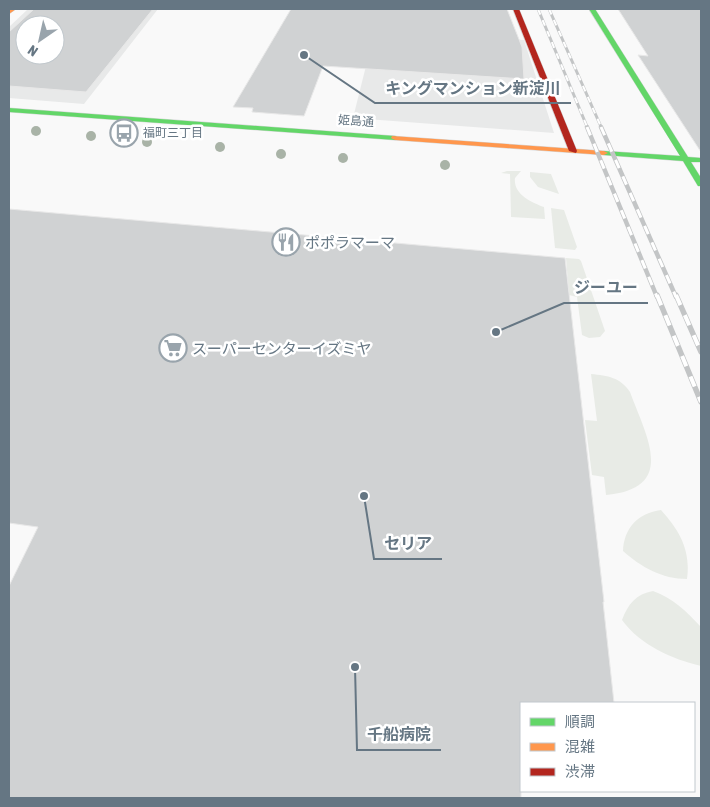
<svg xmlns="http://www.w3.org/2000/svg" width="710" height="807" font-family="'Asap Condensed','Noto Sans JP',sans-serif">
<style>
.built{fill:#e8e9e9;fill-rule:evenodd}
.green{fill:#e8ebe6}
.building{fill:#d0d2d3;stroke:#e8e8e8;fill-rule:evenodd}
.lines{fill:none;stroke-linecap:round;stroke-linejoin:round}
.fast-casing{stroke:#d5d6d7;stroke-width:1}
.slow-casing{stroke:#d5d6d7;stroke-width:1}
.jam-casing{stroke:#d5d6d7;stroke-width:1}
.fast{fill:#63d668;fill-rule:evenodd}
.slow{fill:#ff974d;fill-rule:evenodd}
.jam{fill:#b3261e;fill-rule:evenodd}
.rail-far2-casing{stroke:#c3c5c6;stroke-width:3}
.rail-far1-casing{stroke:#c3c5c6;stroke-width:4.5}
.rail-casing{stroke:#c3c5c6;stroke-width:5.5}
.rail-far2{stroke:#fff;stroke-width:2;stroke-dasharray:6;stroke-linecap:butt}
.rail-far1{stroke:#fff;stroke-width:3;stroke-dasharray:9;stroke-linecap:butt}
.rail{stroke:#fff;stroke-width:4;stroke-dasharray:11;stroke-linecap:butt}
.tree{fill:#a9b3a7}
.labels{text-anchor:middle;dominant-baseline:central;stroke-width:5;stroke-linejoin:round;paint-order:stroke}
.far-street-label{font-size:12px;fill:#657683;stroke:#fff}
.far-poi-label{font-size:12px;fill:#657683;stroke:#fff;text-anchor:start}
.poi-label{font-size:15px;fill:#657683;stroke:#fff;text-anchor:start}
.leader{fill:none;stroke:#657683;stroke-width:2}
.callout-dot{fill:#657683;stroke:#fff;stroke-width:2}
.callout-label{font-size:16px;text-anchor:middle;font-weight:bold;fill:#657683;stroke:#fff;stroke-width:5;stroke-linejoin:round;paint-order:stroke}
</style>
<rect width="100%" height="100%" fill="#f9f9f9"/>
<!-- built -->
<path class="built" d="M28 9H158L84 104 9 98V27ZM25 25H55V55H25Z
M375 30 524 40 554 133 353 118Z"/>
<!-- green -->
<path class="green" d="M507 171H521L515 178C513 194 531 202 544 207L545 219 511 217 510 174 501 173Z
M530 172 551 174 559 194 538 187 530 177Z
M551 208 564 210 577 247 575 250 555 248Z
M566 258 579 259 581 261 605 331 600 337 589 338 582 335 577 297 569 295Z
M591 374C608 376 620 377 630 392 646 436 678 488 606 495L604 477 592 475 585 420 597 421Z
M661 510C680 531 691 551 687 579 662 579 641 567 623 551 624 528 638 513 661 510Z
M653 591C673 598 687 612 701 627V666C672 659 640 645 622 620 628 604 636 594 653 591Z"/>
<!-- building -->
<path class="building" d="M34 9H153L86 92 9 86V32ZM25 25H55V55H25Z
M291 9H507L522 47 524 79 323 66 304 116 252 112 253 108 233 107Z
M618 9H701V152L638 55 648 56Z
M9 209 565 258 604 602H603L614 703H521V798H9V586L38 527 9 523Z"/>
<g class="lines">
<!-- fast casing -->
<g class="fast-casing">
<path id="fast" d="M589 9H595L688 157 701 158V162H691L701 178V186H698L683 161 604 155 600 153 604 151 680 156Z
M9 108 395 136 399 138 395 140 9 112Z"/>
</g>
<!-- slow casing -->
<g class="slow-casing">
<path id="slow" d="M9 9H16L9 14Z
M392 136 604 151 608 153 604 155 395 140 391 138Z"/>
</g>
<!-- jam casing -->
<g class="jam-casing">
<path id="jam" d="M513 9H519L577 151 576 153 569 151Z"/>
</g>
<!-- fast -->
<use href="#fast" class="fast"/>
<!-- slow -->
<use href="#slow" class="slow"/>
<!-- jam -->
<use href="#jam" class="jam"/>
<!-- rail-far2 casing -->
<g class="rail-far2-casing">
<path id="rail-far2" d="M538 9 588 129
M549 9 602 129"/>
</g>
<!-- rail-far1 casing -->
<g class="rail-far1-casing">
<path id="rail-far1" d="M587 127 657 297
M601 127 676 297"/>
</g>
<!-- rail casing -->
<g class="rail-casing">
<path id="rail" d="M657 295 701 402
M676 295 701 352"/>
</g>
<!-- rail-far2 -->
<use href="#rail-far2" class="rail-far2"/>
<!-- rail-far1 -->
<use href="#rail-far1" class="rail-far1"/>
<!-- rail -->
<use href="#rail" class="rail"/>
</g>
<!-- trees -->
<g class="tree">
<circle cx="36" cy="131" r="5"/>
<circle cx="91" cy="136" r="5"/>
<circle cx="147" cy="142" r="5"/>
<circle cx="220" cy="147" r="5"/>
<circle cx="281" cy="154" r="5"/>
<circle cx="343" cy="158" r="5"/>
<circle cx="445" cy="165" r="5"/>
</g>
<!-- icons -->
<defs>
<g id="bus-ring" transform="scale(1.4375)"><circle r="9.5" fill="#fff" stroke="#99a4ac" stroke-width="1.5"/><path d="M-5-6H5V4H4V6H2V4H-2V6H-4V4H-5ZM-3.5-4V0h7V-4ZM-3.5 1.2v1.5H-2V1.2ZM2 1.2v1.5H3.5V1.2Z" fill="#99a4ac"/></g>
<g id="restaurant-ring" transform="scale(1.4375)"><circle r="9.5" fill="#fff" stroke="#99a4ac" stroke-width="1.5"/><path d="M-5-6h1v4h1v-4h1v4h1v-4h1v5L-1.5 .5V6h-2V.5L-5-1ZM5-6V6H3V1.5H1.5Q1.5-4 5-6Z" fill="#99a4ac"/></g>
<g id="supermarket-ring" transform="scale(1.4375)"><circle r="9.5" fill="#fff" stroke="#99a4ac" stroke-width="1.5"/><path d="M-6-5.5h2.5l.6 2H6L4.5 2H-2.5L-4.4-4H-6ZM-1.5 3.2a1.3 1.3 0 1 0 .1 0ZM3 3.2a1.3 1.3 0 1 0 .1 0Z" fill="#99a4ac"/></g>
</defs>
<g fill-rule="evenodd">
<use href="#bus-ring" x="124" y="133"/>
<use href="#restaurant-ring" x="286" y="242"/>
<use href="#supermarket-ring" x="173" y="348"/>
</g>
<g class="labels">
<!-- far-street labels -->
<g class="far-street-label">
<text transform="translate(356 121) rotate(4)">姫島通</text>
</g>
<!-- far-poi labels -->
<g class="far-poi-label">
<text x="143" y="133">福町三丁目</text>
</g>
<!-- poi labels -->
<g class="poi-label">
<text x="305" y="242">ポポラマーマ</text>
<text x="192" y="348">スーパーセンターイズミヤ</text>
</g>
</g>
<!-- callouts -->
<path class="leader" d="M304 55L375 103H571M496 332L564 303H648M364 496L374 559H442M355 667L357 750H441"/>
<g class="callout-dot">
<circle cx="304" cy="55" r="5"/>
<circle cx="496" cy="332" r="5"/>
<circle cx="364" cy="496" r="5"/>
<circle cx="355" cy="667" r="5"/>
</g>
<g class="callout-label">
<text x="473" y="94">キングマンション新淀川</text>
<text x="606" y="293">ジーユー</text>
<text x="408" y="549">セリア</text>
<text x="399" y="740">千船病院</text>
</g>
<!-- border -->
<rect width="710" height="807" fill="none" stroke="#657683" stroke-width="20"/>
<!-- legend -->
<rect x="520" y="702" width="175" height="90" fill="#ffffff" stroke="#c1c8cd"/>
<rect x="530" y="718" width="25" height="8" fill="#63d668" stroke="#c1c8cd"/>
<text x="565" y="727" font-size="15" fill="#657683">順調</text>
<rect x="530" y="743" width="25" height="8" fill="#ff974d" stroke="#c1c8cd"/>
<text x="565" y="752" font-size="15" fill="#657683">混雑</text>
<rect x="530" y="768" width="25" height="8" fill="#b3261e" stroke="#c1c8cd"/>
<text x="565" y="777" font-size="15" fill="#657683">渋滞</text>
<!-- north arrow -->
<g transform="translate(40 40) rotate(214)"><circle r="24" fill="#ffffff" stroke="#c1c8cd"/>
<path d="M0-4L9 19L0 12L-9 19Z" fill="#99a4ac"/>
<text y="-8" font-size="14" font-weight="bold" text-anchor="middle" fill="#657683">N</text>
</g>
</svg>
